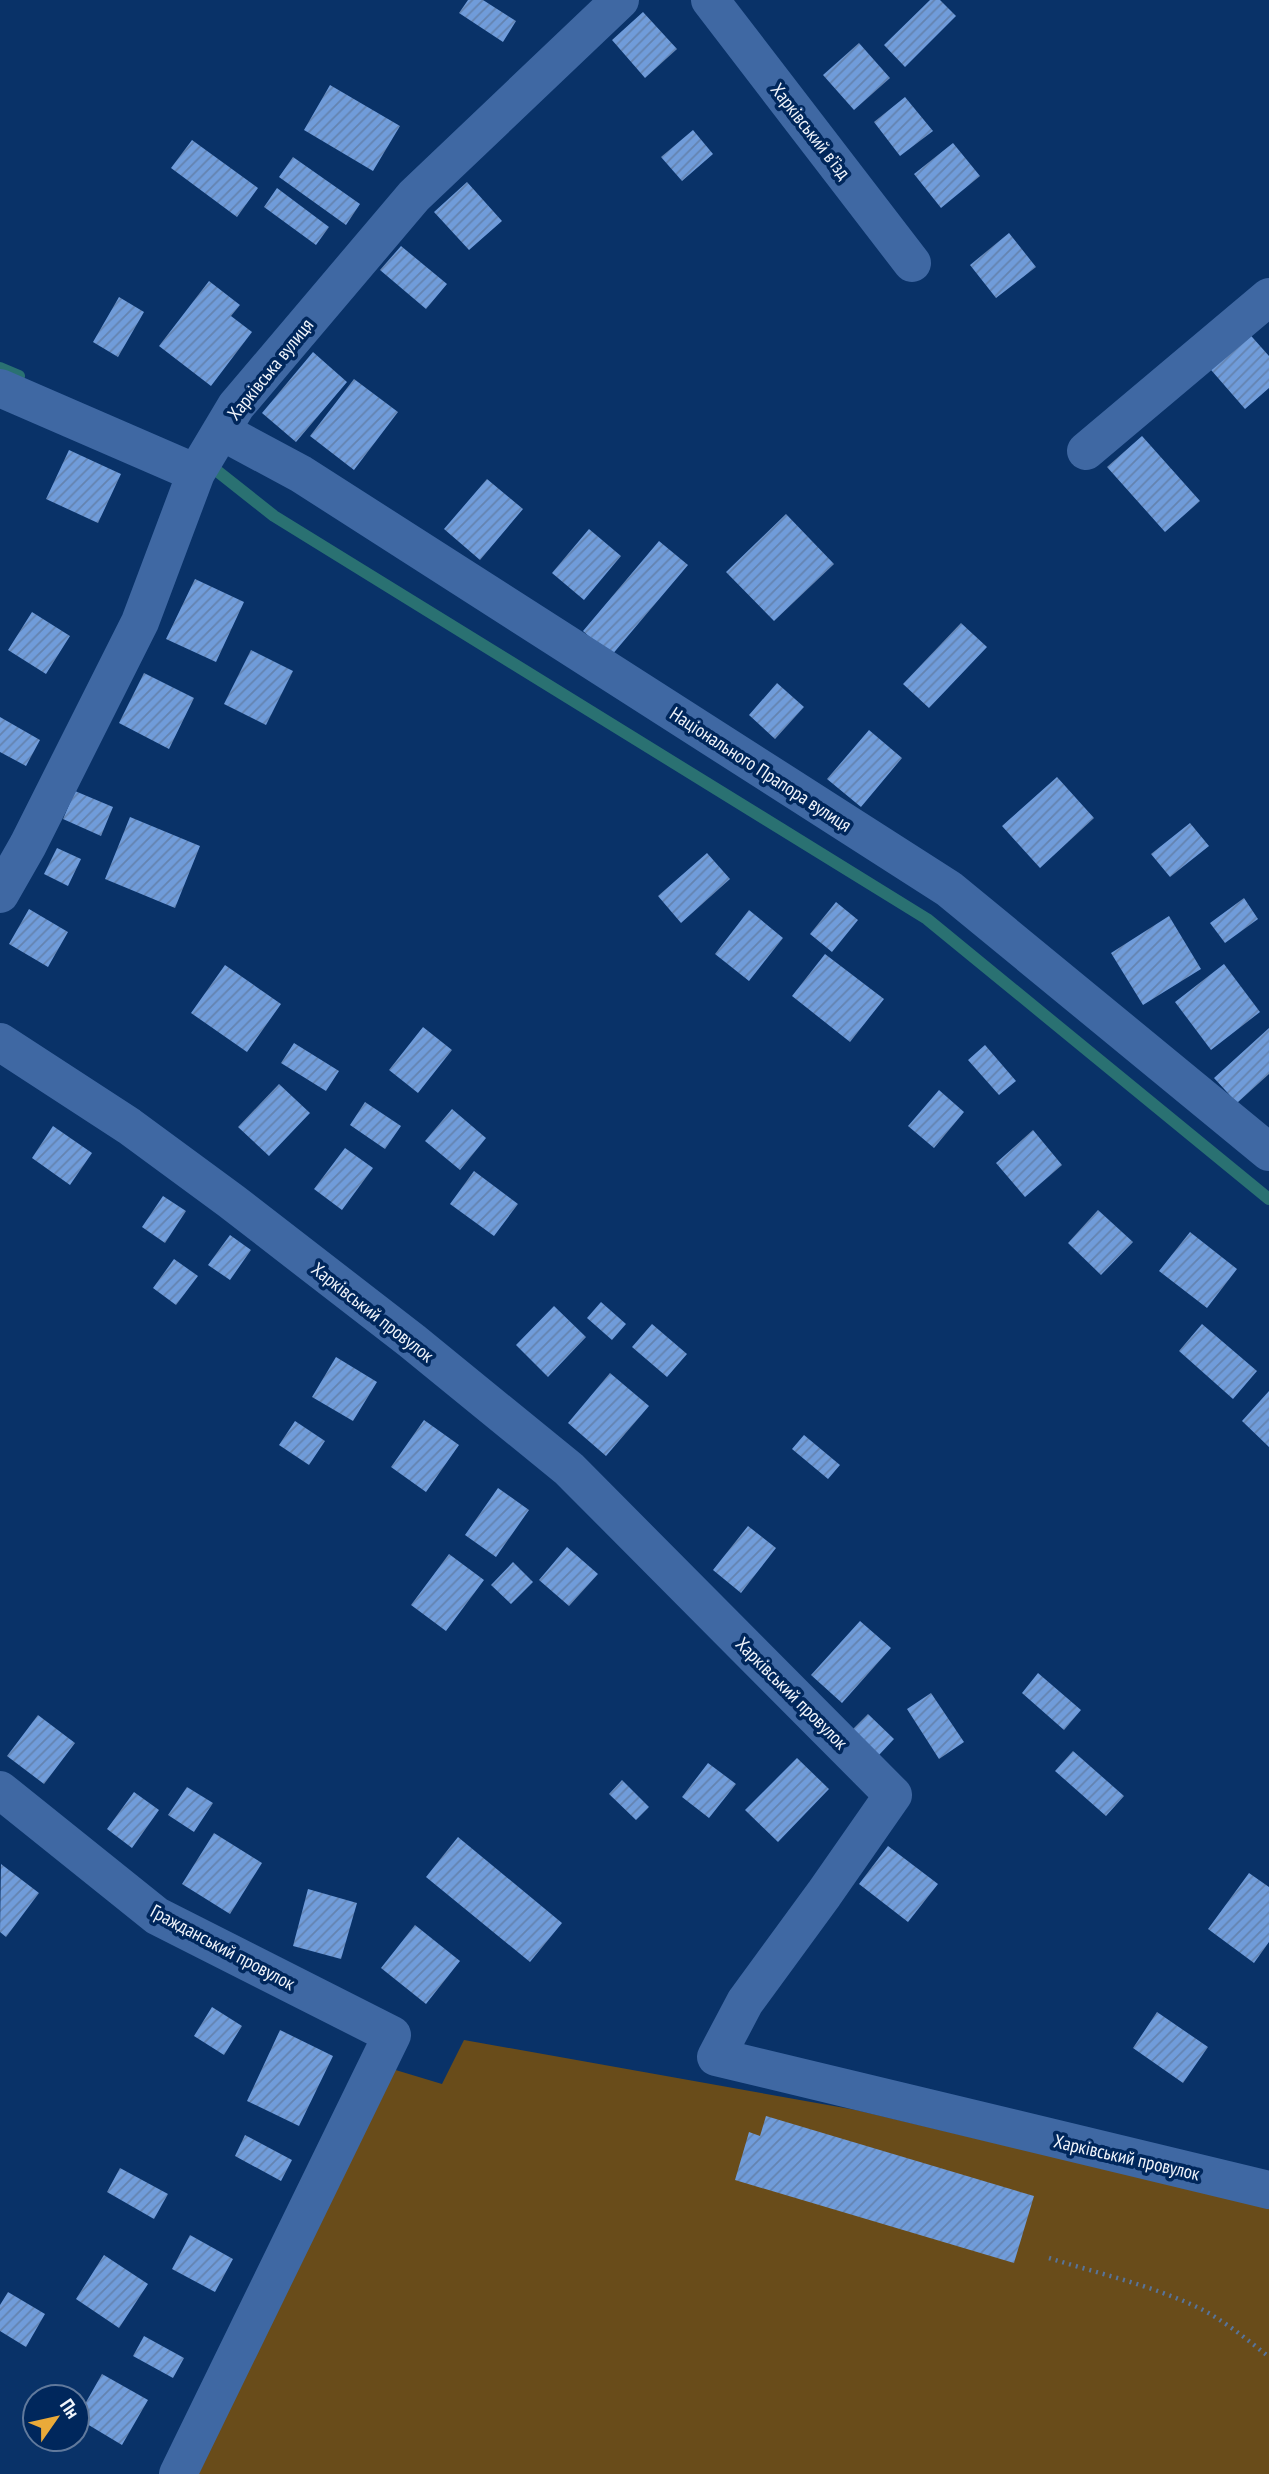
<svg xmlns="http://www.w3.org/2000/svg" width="1269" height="2474" font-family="'PT Sans Narrow',sans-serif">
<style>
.garden{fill:#694c1a}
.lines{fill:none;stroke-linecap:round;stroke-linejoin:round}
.stream{stroke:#2a7172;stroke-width:12}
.building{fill:url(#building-hatch)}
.path{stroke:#58749a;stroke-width:4.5;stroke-dasharray:2 5;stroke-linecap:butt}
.minor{stroke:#3f68a3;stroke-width:38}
.labels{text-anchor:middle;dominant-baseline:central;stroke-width:7;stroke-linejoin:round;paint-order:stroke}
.street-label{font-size:19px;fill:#eff4fb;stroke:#00275c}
</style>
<defs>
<pattern id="building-hatch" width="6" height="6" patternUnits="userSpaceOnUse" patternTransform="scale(1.75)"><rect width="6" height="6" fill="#709cda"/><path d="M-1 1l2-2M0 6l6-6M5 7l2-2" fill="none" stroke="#6483af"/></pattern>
</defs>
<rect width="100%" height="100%" fill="#093268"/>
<!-- garden -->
<path class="garden" d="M464 2040 856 2110 1269 2208V2474H195L389 2068 442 2084Z"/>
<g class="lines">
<!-- stream -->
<path class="stream" d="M0 368 19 376
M207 463 274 516 927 919 1269 1199"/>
</g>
<!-- building -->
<path class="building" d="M468 0H483L516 21 503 42 459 13Z
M930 0H940L956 16 905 67 884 45Z
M643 12 677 49 645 78 612 40Z
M859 43 890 78 854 110 823 75Z
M330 85 400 126 373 171 304 130Z
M905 97 933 131 900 156 874 122Z
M693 130 713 154 682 181 661 157Z
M192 140 258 188 237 217 171 168Z
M953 143 980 176 941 208 914 174Z
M293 157 360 204 346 225 279 177Z
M467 182 502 221 469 250 434 212Z
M277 188 329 227 316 245 264 207Z
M1009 233 1036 267 996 298 970 265Z
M401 246 447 284 426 309 380 270Z
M209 281 240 305 231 316 252 332 211 386 159 346Z
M119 297 144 312 118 357 93 342Z
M1245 329 1269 356V388L1245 409 1205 363Z
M313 352 347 382 296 442 262 413Z
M354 379 398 412 354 470 310 436Z
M1142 436 1200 501 1165 532 1107 467Z
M69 450 121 474 98 523 46 499Z
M487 479 523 509 480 560 444 529Z
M786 514 834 564 774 621 726 572Z
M589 529 621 556 584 600 552 573Z
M659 541 688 565 611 656 583 631Z
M195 579 244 602 216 662 166 639Z
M32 612 70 636 46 674 8 650Z
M961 623 987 647 929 708 903 684Z
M251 650 293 671 266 725 224 704Z
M144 673 194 698 169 749 119 723Z
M777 683 804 707 775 739 749 715Z
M0 717 40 740 26 766 0 752Z
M869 730 902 758 861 807 827 779Z
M1057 777 1094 818 1040 868 1002 826Z
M75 791 113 807 101 836 63 819Z
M130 817 200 846 175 908 105 879Z
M1190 823 1209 846 1170 877 1151 854Z
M57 848 81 859 68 886 44 874Z
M707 853 730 879 681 923 658 896Z
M1244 898 1258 919 1225 943 1210 923Z
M836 902 858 920 832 952 810 934Z
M29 909 68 932 48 967 9 944Z
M749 910 783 938 749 981 715 954Z
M1169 916 1201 969 1143 1005 1111 953Z
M825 954 884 999 850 1042 792 996Z
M1224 964 1260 1012 1211 1050 1175 1002Z
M225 965 281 1004 247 1052 191 1013Z
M423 1027 452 1050 418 1093 389 1070Z
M1269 1028V1074L1237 1103 1214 1078Z
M294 1043 339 1071 326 1091 281 1063Z
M985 1045 1016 1081 999 1095 968 1060Z
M279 1084 310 1113 269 1156 238 1127Z
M939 1090 964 1112 934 1148 908 1126Z
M365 1102 401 1126 385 1149 350 1125Z
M452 1109 486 1138 460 1170 425 1141Z
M53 1126 92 1153 70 1185 32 1158Z
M1033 1130 1062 1165 1025 1197 996 1163Z
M345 1148 373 1168 342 1210 314 1189Z
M474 1171 518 1204 494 1236 450 1204Z
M163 1196 186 1211 165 1243 142 1227Z
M1098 1210 1133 1242 1101 1275 1068 1243Z
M1190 1232 1237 1269 1207 1308 1159 1271Z
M230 1235 251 1250 230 1280 208 1265Z
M174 1259 198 1276 176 1305 153 1288Z
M601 1302 626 1324 612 1340 587 1318Z
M554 1306 586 1337 548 1377 516 1345Z
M652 1324 687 1354 667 1377 632 1347Z
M1202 1324 1257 1371 1233 1399 1179 1351Z
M336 1357 377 1382 353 1421 312 1397Z
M610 1373 649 1406 606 1456 568 1423Z
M1269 1391V1447L1242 1421Z
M424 1420 459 1445 426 1492 391 1467Z
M295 1421 325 1441 309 1465 279 1445Z
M804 1435 840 1465 828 1479 792 1449Z
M498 1488 529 1510 496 1557 465 1535Z
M748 1526 776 1548 741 1593 713 1570Z
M567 1547 598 1574 569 1606 539 1580Z
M449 1554 484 1580 446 1631 411 1605Z
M513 1562 533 1582 511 1604 491 1585Z
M860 1621 891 1648 842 1703 811 1675Z
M1038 1673 1081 1710 1064 1730 1022 1693Z
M931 1693 964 1742 939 1759 907 1709Z
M868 1714 894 1739 879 1755 853 1729Z
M38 1715 75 1743 44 1784 7 1756Z
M1073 1751 1124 1796 1106 1816 1055 1771Z
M797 1758 829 1789 778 1842 745 1810Z
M708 1763 736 1784 709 1818 682 1797Z
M622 1780 649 1807 636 1820 609 1794Z
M187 1787 213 1803 194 1832 168 1815Z
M134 1792 159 1810 132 1848 107 1829Z
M214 1833 262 1863 230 1914 182 1884Z
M458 1837 562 1923 530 1962 426 1877Z
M888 1846 938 1884 908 1922 859 1884Z
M1 1864 39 1893 6 1937 0 1932Z
M1249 1873 1269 1887V1942L1254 1963 1208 1929Z
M308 1889 357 1903 341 1959 293 1946Z
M415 1925 460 1961 426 2004 381 1968Z
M212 2007 242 2026 224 2055 194 2036Z
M1157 2012 1208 2047 1183 2083 1133 2048Z
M280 2030 333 2056 299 2126 247 2101Z
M766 2116 1034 2196 1014 2263 735 2180 749 2132 760 2136Z
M245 2135 292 2160 281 2181 235 2156Z
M120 2168 168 2194 154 2219 107 2192Z
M190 2235 233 2259 215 2292 172 2269Z
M104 2255 148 2284 119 2328 76 2299Z
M8 2292 45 2314 26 2347 0 2331V2305Z
M144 2336 184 2358 173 2378 133 2356Z
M102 2374 148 2400 122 2445 77 2418Z"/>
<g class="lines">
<!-- path -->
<path class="path" d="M1049 2258C1100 2274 1155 2286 1203 2310 1227 2323 1248 2340 1269 2357"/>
<!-- minor -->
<path class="minor" d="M710 0 912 263
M0 388 196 473
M221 431 301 474 949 889 1269 1152
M1086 451 1269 297
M0 894 28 845 140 622 196 473 236 406 414 196 620 0
M0 1042 129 1126 231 1201 412 1341 569 1469 893 1795 824 1894 745 2002 716 2057 1269 2190
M0 1790 157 1916 392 2035 178 2474"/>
</g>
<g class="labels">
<!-- street labels -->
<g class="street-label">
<text transform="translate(811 131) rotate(52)">Харківський в’їзд</text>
<text transform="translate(270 369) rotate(-51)">Харківська вулиця</text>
<text transform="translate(761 769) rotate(33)">Національного Прапора вулиця</text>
<text transform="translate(373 1312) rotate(38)">Харківський провулок</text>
<text transform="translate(792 1693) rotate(45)">Харківський провулок</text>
<text transform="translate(223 1947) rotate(28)">Гражданський провулок</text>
<text transform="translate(1127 2157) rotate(13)">Харківський провулок</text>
</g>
</g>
<!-- north arrow -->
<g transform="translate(56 2418) rotate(56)"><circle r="33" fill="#00275c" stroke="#60799c" stroke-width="2"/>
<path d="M0-5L12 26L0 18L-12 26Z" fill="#eaaa39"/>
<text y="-10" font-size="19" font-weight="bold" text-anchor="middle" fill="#eff4fb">Пн</text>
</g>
</svg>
